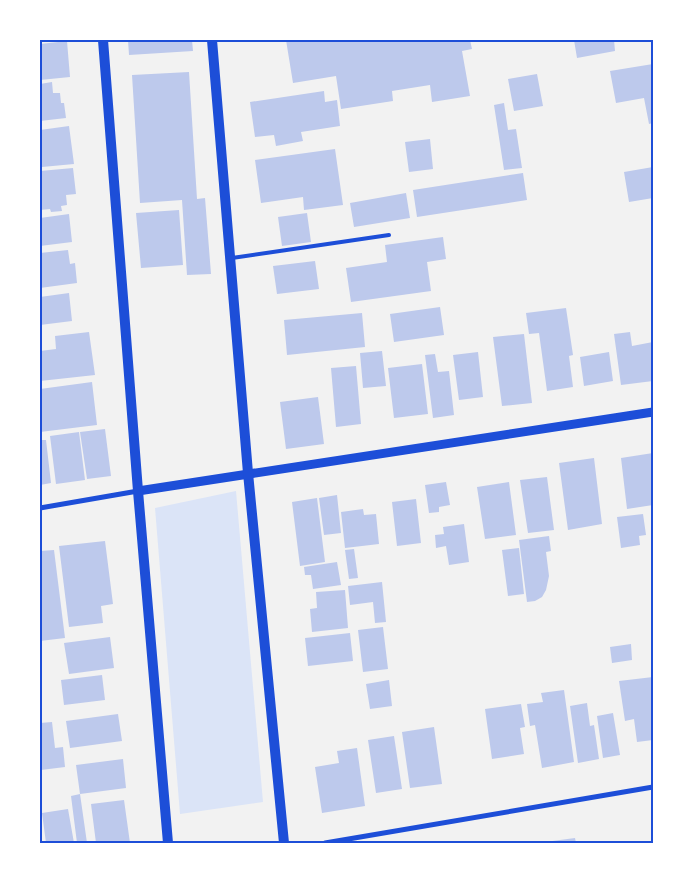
<svg xmlns="http://www.w3.org/2000/svg" width="693" height="883" font-family="'Titillium Web',sans-serif">
<style>
.green{fill:#dbe4f7}
.building{fill:#bdc9ec}
.lines{fill:none;stroke-linecap:round;stroke-linejoin:round}
.service{stroke:#1d4ed8;stroke-width:4}
.minor{stroke:#1d4ed8;stroke-width:5}
.tertiary{stroke:#1d4ed8;stroke-width:9}
.secondary{stroke:#1d4ed8;stroke-width:10}
.neatline{fill:none;stroke:#1d4ed8;stroke-width:2}
</style>
<rect width="100%" height="100%" fill="#f2f2f2"/>
<!-- green -->
<path class="green" d="M236 491 263 802 180 814 155 508Z"/>
<!-- building -->
<path class="building" d="M128 40H192L193 51 129 55Z
M286 40H470L472 49 462 51 470 96 432 102 430 85 392 91 393 101 341 109 336 76 293 83Z
M574 40H614L615 51 577 58Z
M67 41 70 77 40 80V44Z
M653 64V123L649 124 644 98 616 103 610 71Z
M189 72 197 199 205 198 211 274 187 275 182 200 140 203 132 75Z
M537 74 543 106 514 111 508 79Z
M52 82 53 93H60L61 103H64L66 118 40 121V84Z
M324 91 325 102 337 100 340 126 301 132 303 141 276 146 274 135 255 137 250 102Z
M504 103 508 130 516 129 522 168 504 170 494 105Z
M69 126 74 164 42 167 40 130Z
M430 139 433 169 409 172 405 142Z
M335 149 343 205 304 210 303 197 261 203 255 160Z
M653 167V198L629 202 624 172Z
M73 168 76 194 66 195 67 205 61 206 62 211 51 212 50 209 40 210V171Z
M523 173 527 200 417 217 413 190Z
M406 193 410 218 354 227 350 203Z
M179 210 183 265 141 268 136 213Z
M307 213 311 242 282 246 278 217Z
M69 214 72 242 40 246V218Z
M443 237 446 259 427 262 431 291 351 302 346 268 387 262 385 245Z
M68 250 70 264 75 263 77 283 40 288V253Z
M315 261 319 289 277 294 273 266Z
M69 293 72 321 40 325V297Z
M440 307 444 335 394 342 390 314Z
M566 308 573 355 569 356 573 387 547 391 539 333 529 334 526 313Z
M362 313 365 347 287 355 284 320Z
M89 332 95 375 40 381V351L56 349 55 336Z
M630 332 632 346 653 342V381L621 385 614 334Z
M524 334 532 403 502 406 493 337Z
M382 351 386 386 363 388 360 353Z
M478 352 483 397 459 400 453 355Z
M609 352 613 381 584 386 580 357Z
M435 354 438 372 449 371 454 415 433 418 425 355Z
M422 364 428 414 394 418 388 368Z
M356 366 361 424 336 427 331 368Z
M92 382 97 425 40 432V389Z
M318 397 324 444 286 449 280 402Z
M105 429 111 476 87 479 80 432Z
M79 432 85 480 56 484 50 436Z
M40 440H46L51 483 40 485Z
M653 453V505L627 509 621 458Z
M594 458 602 524 568 530 559 463Z
M547 477 554 530 528 533 520 480Z
M446 482 450 505 439 507V512L429 513 425 485Z
M509 482 516 535 485 539 477 487Z
M337 495 341 533 324 535 319 498Z
M317 498 325 562 300 566 292 502Z
M416 499 421 543 397 546 392 502Z
M363 509 364 515 376 514 379 544 345 548 341 512Z
M643 514 646 535 639 536 640 545 621 548 617 517Z
M464 524 469 562 449 565 446 546 436 548 435 535 444 534 443 527Z
M549 536 551 551 546 552 549 576 546 590 542 597 535 601 527 602 519 540Z
M105 541 113 604 101 606 103 623 69 627 59 546Z
M519 548 524 594 508 596 502 550Z
M354 549 358 578 349 579 345 550Z
M54 550 65 638 40 641V551Z
M337 562 341 585 313 589 311 575H305L304 567Z
M382 582 386 622 375 623 373 602 350 605 348 586Z
M345 590 348 628 312 632 310 609 317 608 316 592Z
M383 627 388 669 363 672 358 630Z
M350 633 353 661 308 666 305 638Z
M110 637 114 668 69 674 64 643Z
M631 644 632 660 612 663 610 647Z
M102 675 105 700 64 705 61 680Z
M653 677V740L637 742 634 719 625 721 619 681Z
M389 680 392 706 370 709 366 684Z
M564 690 574 762 542 768 535 725 530 726 527 704 543 702 541 693Z
M587 703 590 726 594 725 599 759 578 763 570 706Z
M521 704 525 727 520 728 524 754 492 759 485 709Z
M613 713 620 755 603 758 597 716Z
M118 714 122 741 70 748 66 721Z
M52 722 55 748 63 747 65 767 41 770 40 723Z
M434 727 442 784 410 788 402 732Z
M394 736 402 789 376 793 368 740Z
M357 748 365 806 322 813 315 767 339 763 337 751Z
M123 759 126 788 80 794 76 765Z
M80 794 87 843H77L71 796Z
M124 800 130 843H96L91 804Z
M68 809 74 843H46L42 813Z
M575 838 576 843H545V842Z"/>
<g class="lines">
<!-- service -->
<path class="service" d="M232 258 389 235"/>
<!-- minor -->
<path class="minor" d="M40 508 138 491
M325 843 653 787"/>
<!-- tertiary -->
<path class="tertiary" d="M138 491 653 412"/>
<!-- secondary -->
<path class="secondary" d="M103 40 138 491 168 843
M212 40 248 473 284 843"/>
</g>
<!-- border -->
<rect width="693" height="883" fill="none" stroke="#ffffff" stroke-width="82"/>
<rect x="41" y="41" width="611" height="801" class="neatline"/>
</svg>
